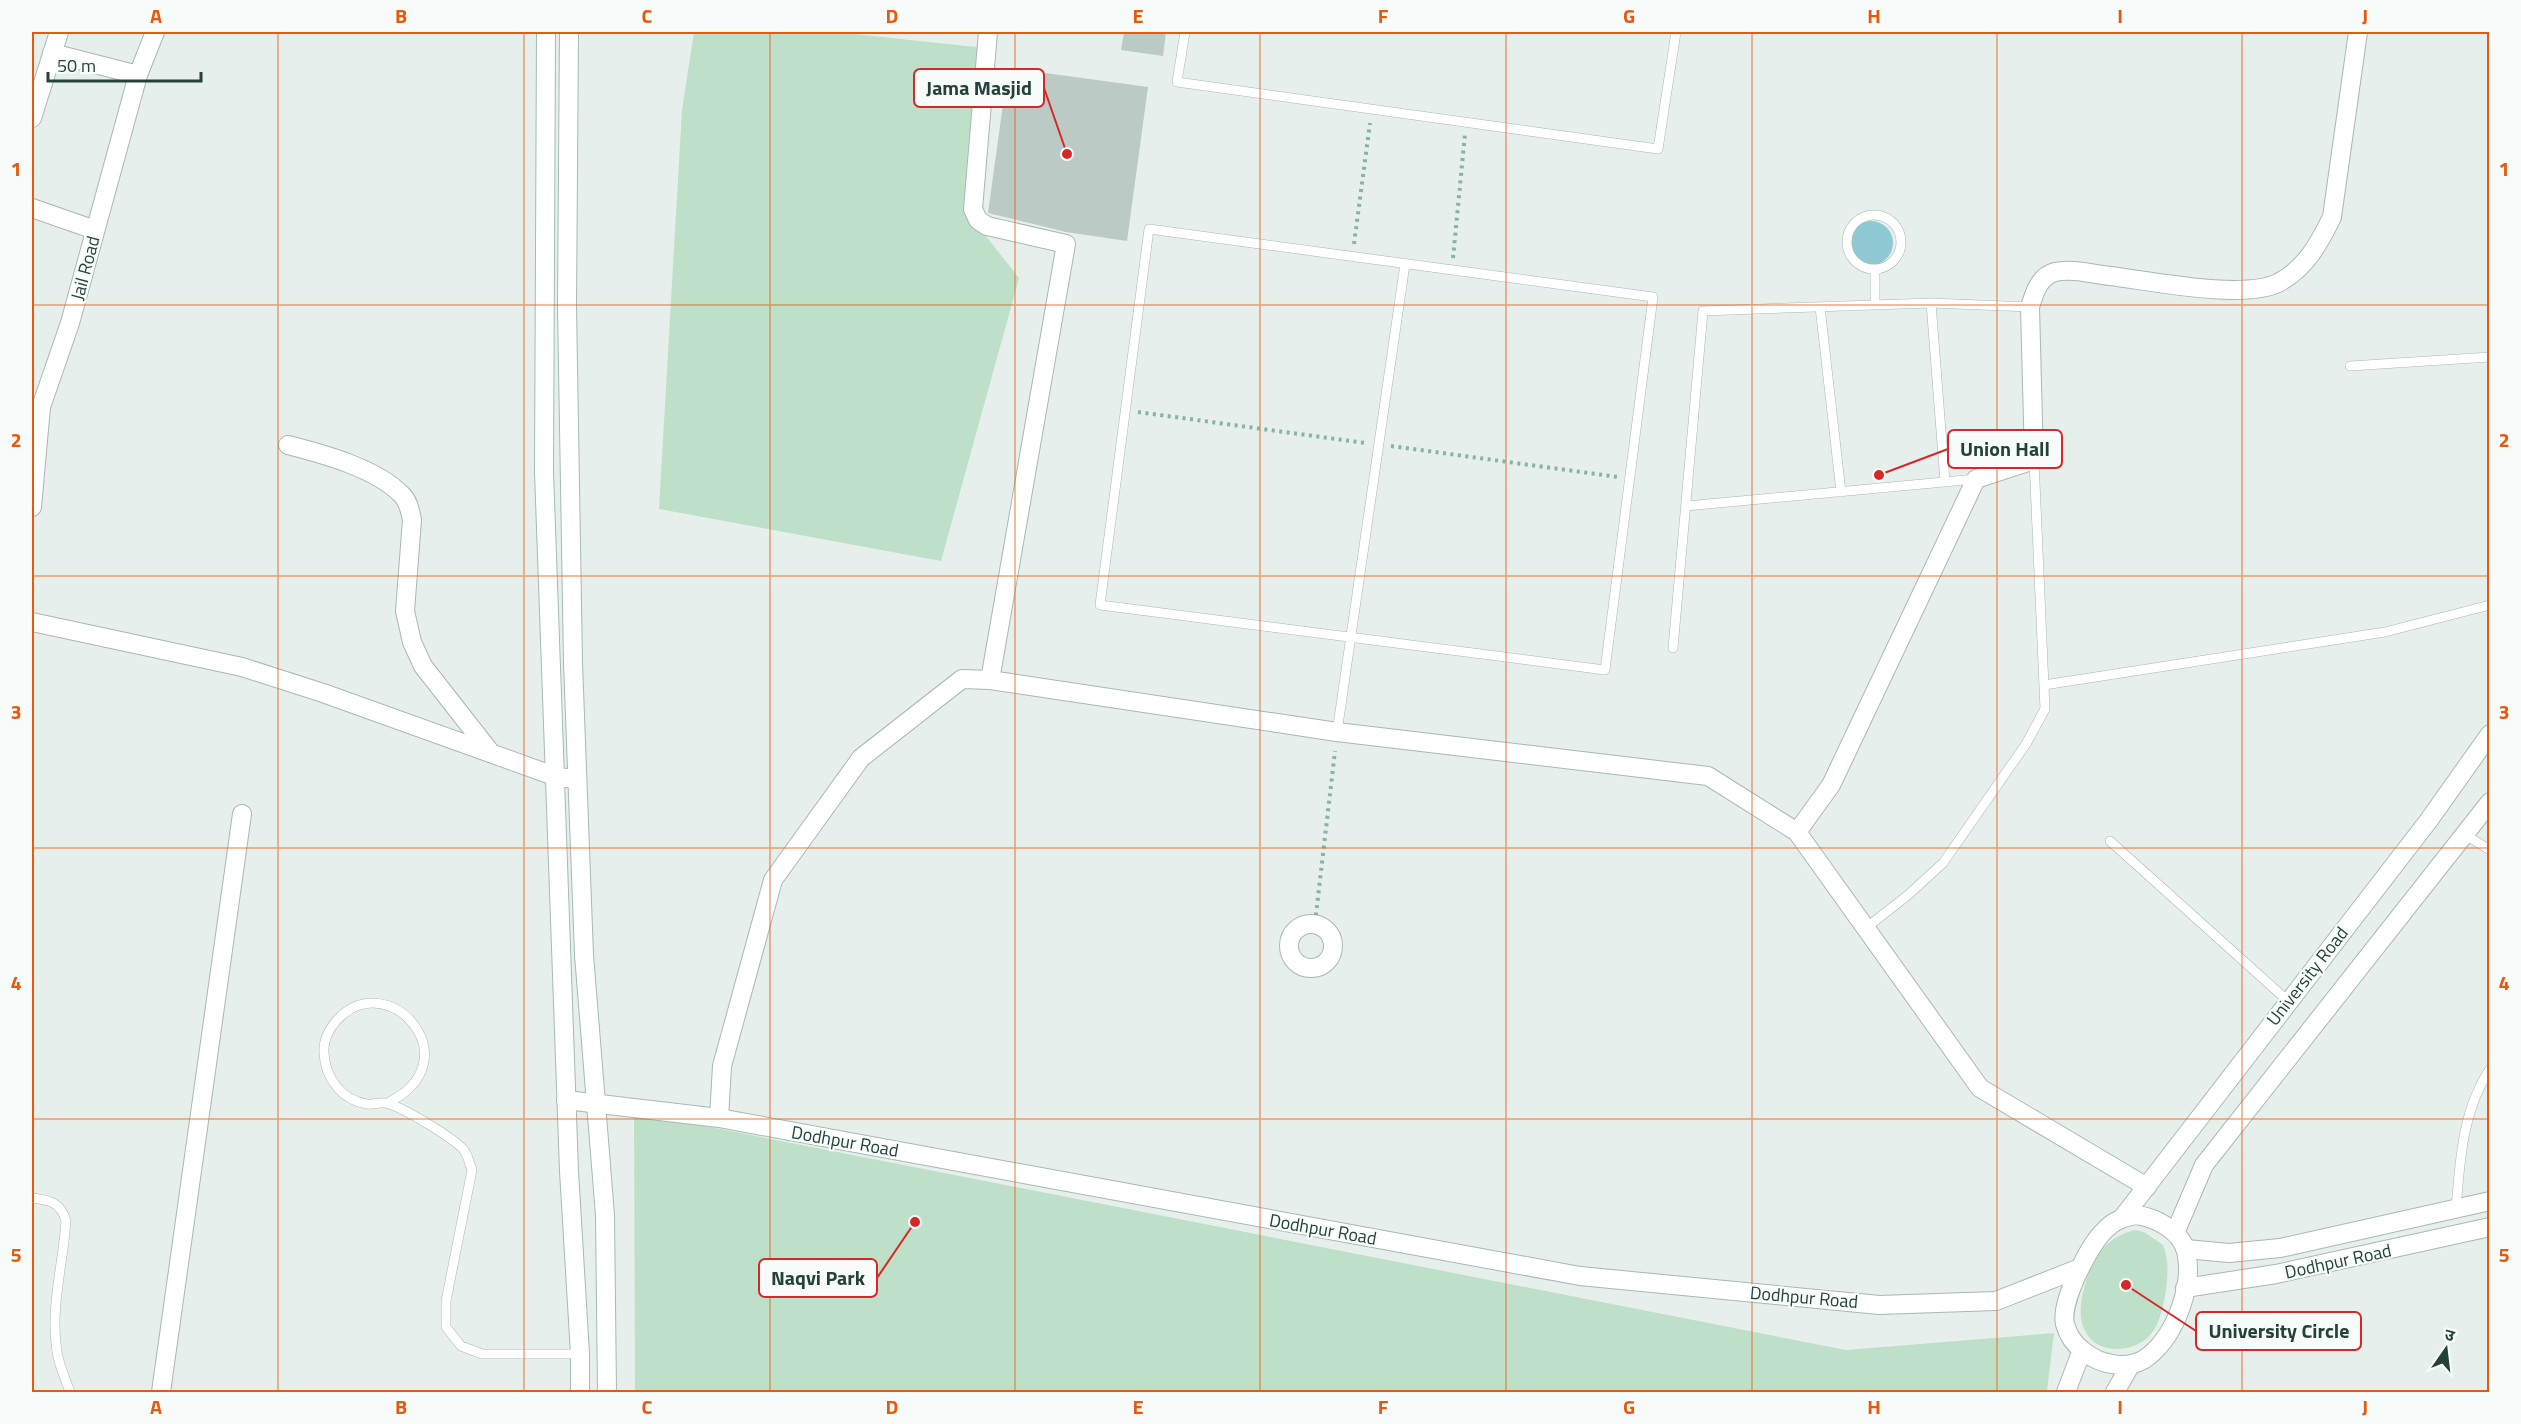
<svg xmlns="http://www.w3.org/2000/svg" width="2521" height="1424" font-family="'Titillium Web','Noto Sans Devanagari',sans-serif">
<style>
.green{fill:#bfe0c8}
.water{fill:#8ec9d4}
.building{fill:#bbcac4}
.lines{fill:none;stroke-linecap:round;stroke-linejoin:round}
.service-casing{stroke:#a8b8b2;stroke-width:10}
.minor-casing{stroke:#a8b8b2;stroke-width:20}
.tertiary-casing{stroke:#a8b8b2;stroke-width:20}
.secondary-casing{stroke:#a4bbb3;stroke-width:20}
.path{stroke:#86b3a5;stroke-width:4;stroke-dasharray:3 4.5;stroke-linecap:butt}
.service{stroke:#fff;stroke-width:9}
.minor{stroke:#fff;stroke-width:18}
.tertiary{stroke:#fff;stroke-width:18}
.secondary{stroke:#fff;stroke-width:18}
.grid{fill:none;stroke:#e8590c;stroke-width:1.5;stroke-opacity:0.55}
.labels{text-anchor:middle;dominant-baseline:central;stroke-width:4.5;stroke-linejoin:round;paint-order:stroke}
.street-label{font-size:18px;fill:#24423a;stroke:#f7fbf9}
.leader{fill:none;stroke:#d62828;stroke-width:2}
.callout-dot{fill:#d62828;stroke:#f7fbf9;stroke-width:2}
.callout{fill:#f7fbf9;stroke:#d62828;stroke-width:2}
.callout-label{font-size:20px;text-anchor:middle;font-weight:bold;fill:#24423a}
.neatline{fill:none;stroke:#e8590c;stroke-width:2}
.grid-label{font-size:20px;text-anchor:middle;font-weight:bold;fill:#e8590c}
</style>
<rect width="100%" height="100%" fill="#e6efeb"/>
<!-- green -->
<path class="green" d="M694 32H836L985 48 968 212 963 207 1019 278 941 561 659 509 682 110Z
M634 1112 1846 1350 2054 1333 2047 1391 635 1392Z
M2134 1230 2144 1232 2163 1245C2169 1260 2168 1274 2166 1290 2164 1303 2161 1318 2154 1330 2138 1355 2093 1357 2083 1326 2078 1311 2082 1295 2086 1281 2094 1254 2107 1238 2134 1230Z"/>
<!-- water -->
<path class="water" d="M1849 243a22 22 0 1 1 44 0a22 22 0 1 1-44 0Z"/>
<!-- building -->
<path class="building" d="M1124 32H1166L1163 56 1121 50Z
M1008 68 1148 87 1127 241 1066 232 988 213Z"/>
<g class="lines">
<!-- service casing -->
<g class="service-casing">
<path id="service" d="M1185 32 1177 82 1658 149 1676 32
M1847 242a27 27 0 1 1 54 0a27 27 0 1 1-54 0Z
M1149 229 1653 297 1605 670 1100 605Z
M1875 269V305
M1931 303 1945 482
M1820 307 1841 492
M2350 366 2490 357
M1686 506 1976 479
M1673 648 1703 311 1931 303 2030 307
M2044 685 2385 632 2490 605
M1337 732 1405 264
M2464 834 2490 850
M2110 841 2288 1001
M1866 928 1908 895 1943 863 2026 744 2045 709 2034 460
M387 1103C474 1062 389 964 337 1020 329 1029 323 1041 324 1053 325 1077 341 1100 367 1104 373 1105 379 1102 385 1103 400 1105 453 1138 463 1149 468 1154 469 1163 472 1170L446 1301V1327L461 1346 482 1354H580
M32 1198C49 1200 61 1202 66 1221 63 1265 50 1308 57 1352 59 1366 66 1380 70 1392
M2456 1209C2460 1161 2462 1111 2490 1069"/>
</g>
<!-- minor casing -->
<g class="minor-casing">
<path id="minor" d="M988 32 973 209 978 220 987 226 1066 244 990 680
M52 53 138 75
M32 118 59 32
M32 208 95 230
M288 445C323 454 376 468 402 495 409 502 410 511 412 520L405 611 412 642 423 666 491 753
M32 507 41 407 70 323 138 75 155 32
M32 622 242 667 323 693 557 777 577 779
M1797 832 1831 785 1976 479 2034 460 2030 307C2034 294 2039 276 2055 272 2072 268 2093 274 2110 276 2151 281 2242 300 2278 283 2305 269 2319 244 2332 217L2358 32
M1289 946a22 22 0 1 1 44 0a22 22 0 1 1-44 0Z
M719 1118 722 1066 773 880 861 758 962 679 990 680 1337 732 1708 776 1797 832 1980 1088 2147 1187
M161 1392 242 814"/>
</g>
<!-- tertiary casing -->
<g class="tertiary-casing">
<path id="tertiary" d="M566 1100 719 1118 1580 1276 1879 1305 1996 1301 2080 1268
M2186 1249 2229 1253 2280 1248 2490 1201
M2185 1288 2276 1274 2490 1227"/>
</g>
<!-- secondary casing -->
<g class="secondary-casing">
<path id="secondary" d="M546 32 544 472 569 1171 580 1354V1392
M569 32 567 307 573 663 584 955 605 1215 607 1392
M2137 1215C2156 1218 2180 1230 2186 1251 2194 1285 2176 1333 2150 1355 2131 1372 2100 1365 2083 1351 2074 1344 2068 1335 2065 1324 2060 1302 2089 1245 2105 1230 2114 1220 2125 1217 2137 1215Z
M2123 1217 2429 820 2490 734
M2175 1233 2204 1165 2490 802
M2066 1392 2082 1350
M2115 1392 2131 1364"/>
</g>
<!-- path -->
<path class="path" d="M1354 244 1370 123
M1453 258 1465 134
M1138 412 1365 443
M1391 446 1618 477
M1315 923 1335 751"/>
<!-- service -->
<use href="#service" class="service"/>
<!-- minor -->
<use href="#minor" class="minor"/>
<!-- tertiary -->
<use href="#tertiary" class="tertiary"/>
<!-- secondary -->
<use href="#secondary" class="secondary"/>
</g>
<!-- grid -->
<path class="grid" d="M278 32V1392M524 32V1392M770 32V1392M1015 32V1392M1260 32V1392M1506 32V1392M1752 32V1392M1997 32V1392M2242 32V1392M32 305H2490M32 576H2490M32 848H2490M32 1119H2490"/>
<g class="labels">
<!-- street labels -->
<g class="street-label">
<text transform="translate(85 268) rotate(-75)">Jail Road</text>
<text transform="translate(2307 976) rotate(-52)">University Road</text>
<text transform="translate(845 1141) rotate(10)">Dodhpur Road</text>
<text transform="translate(1323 1229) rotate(10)">Dodhpur Road</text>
<text transform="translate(2338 1261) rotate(-12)">Dodhpur Road</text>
<text transform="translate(1804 1297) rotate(5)">Dodhpur Road</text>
</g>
</g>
<!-- callouts -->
<path class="leader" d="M1067 154L1044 88M1879 475L1948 449M915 1222L877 1278M2126 1285L2196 1331"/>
<g class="callout-dot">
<circle cx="1067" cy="154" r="6"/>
<circle cx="1879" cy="475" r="6"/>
<circle cx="915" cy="1222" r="6"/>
<circle cx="2126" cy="1285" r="6"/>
</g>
<g class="callout">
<rect x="914" y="69" width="130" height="38" rx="6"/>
<rect x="1948" y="430" width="114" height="38" rx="6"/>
<rect x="759" y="1259" width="118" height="38" rx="6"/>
<rect x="2196" y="1312" width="165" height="38" rx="6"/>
</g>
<g class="callout-label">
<text x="979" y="95">Jama Masjid</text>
<text x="2005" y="456">Union Hall</text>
<text x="818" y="1285">Naqvi Park</text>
<text x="2279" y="1338">University Circle</text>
</g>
<!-- border -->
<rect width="2521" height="1424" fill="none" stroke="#f7fbf9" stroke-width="66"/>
<!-- north arrow -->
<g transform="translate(2446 1349) rotate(14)" stroke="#f7fbf9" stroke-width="4.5" paint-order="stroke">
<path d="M0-4.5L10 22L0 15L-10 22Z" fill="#24423a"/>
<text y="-9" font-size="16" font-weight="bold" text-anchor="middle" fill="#24423a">उ</text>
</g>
<!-- scale -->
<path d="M48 72v9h153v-9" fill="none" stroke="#24423a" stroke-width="3"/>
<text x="57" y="72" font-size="18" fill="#24423a" stroke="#f7fbf9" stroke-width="4.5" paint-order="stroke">50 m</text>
<rect x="33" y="33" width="2455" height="1358" class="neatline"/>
<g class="grid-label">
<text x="156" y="23">A</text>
<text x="401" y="23">B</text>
<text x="647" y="23">C</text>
<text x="892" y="23">D</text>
<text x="1138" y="23">E</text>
<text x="1383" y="23">F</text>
<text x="1629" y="23">G</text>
<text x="1874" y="23">H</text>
<text x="2120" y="23">I</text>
<text x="2365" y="23">J</text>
<text x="16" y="176">1</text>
<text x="2504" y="176">1</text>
<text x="16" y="447">2</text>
<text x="2504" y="447">2</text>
<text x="16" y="719">3</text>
<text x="2504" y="719">3</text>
<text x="16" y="990">4</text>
<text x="2504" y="990">4</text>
<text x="16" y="1262">5</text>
<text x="2504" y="1262">5</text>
<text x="156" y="1414">A</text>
<text x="401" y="1414">B</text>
<text x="647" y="1414">C</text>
<text x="892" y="1414">D</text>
<text x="1138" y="1414">E</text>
<text x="1383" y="1414">F</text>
<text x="1629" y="1414">G</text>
<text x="1874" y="1414">H</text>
<text x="2120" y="1414">I</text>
<text x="2365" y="1414">J</text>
</g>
</svg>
